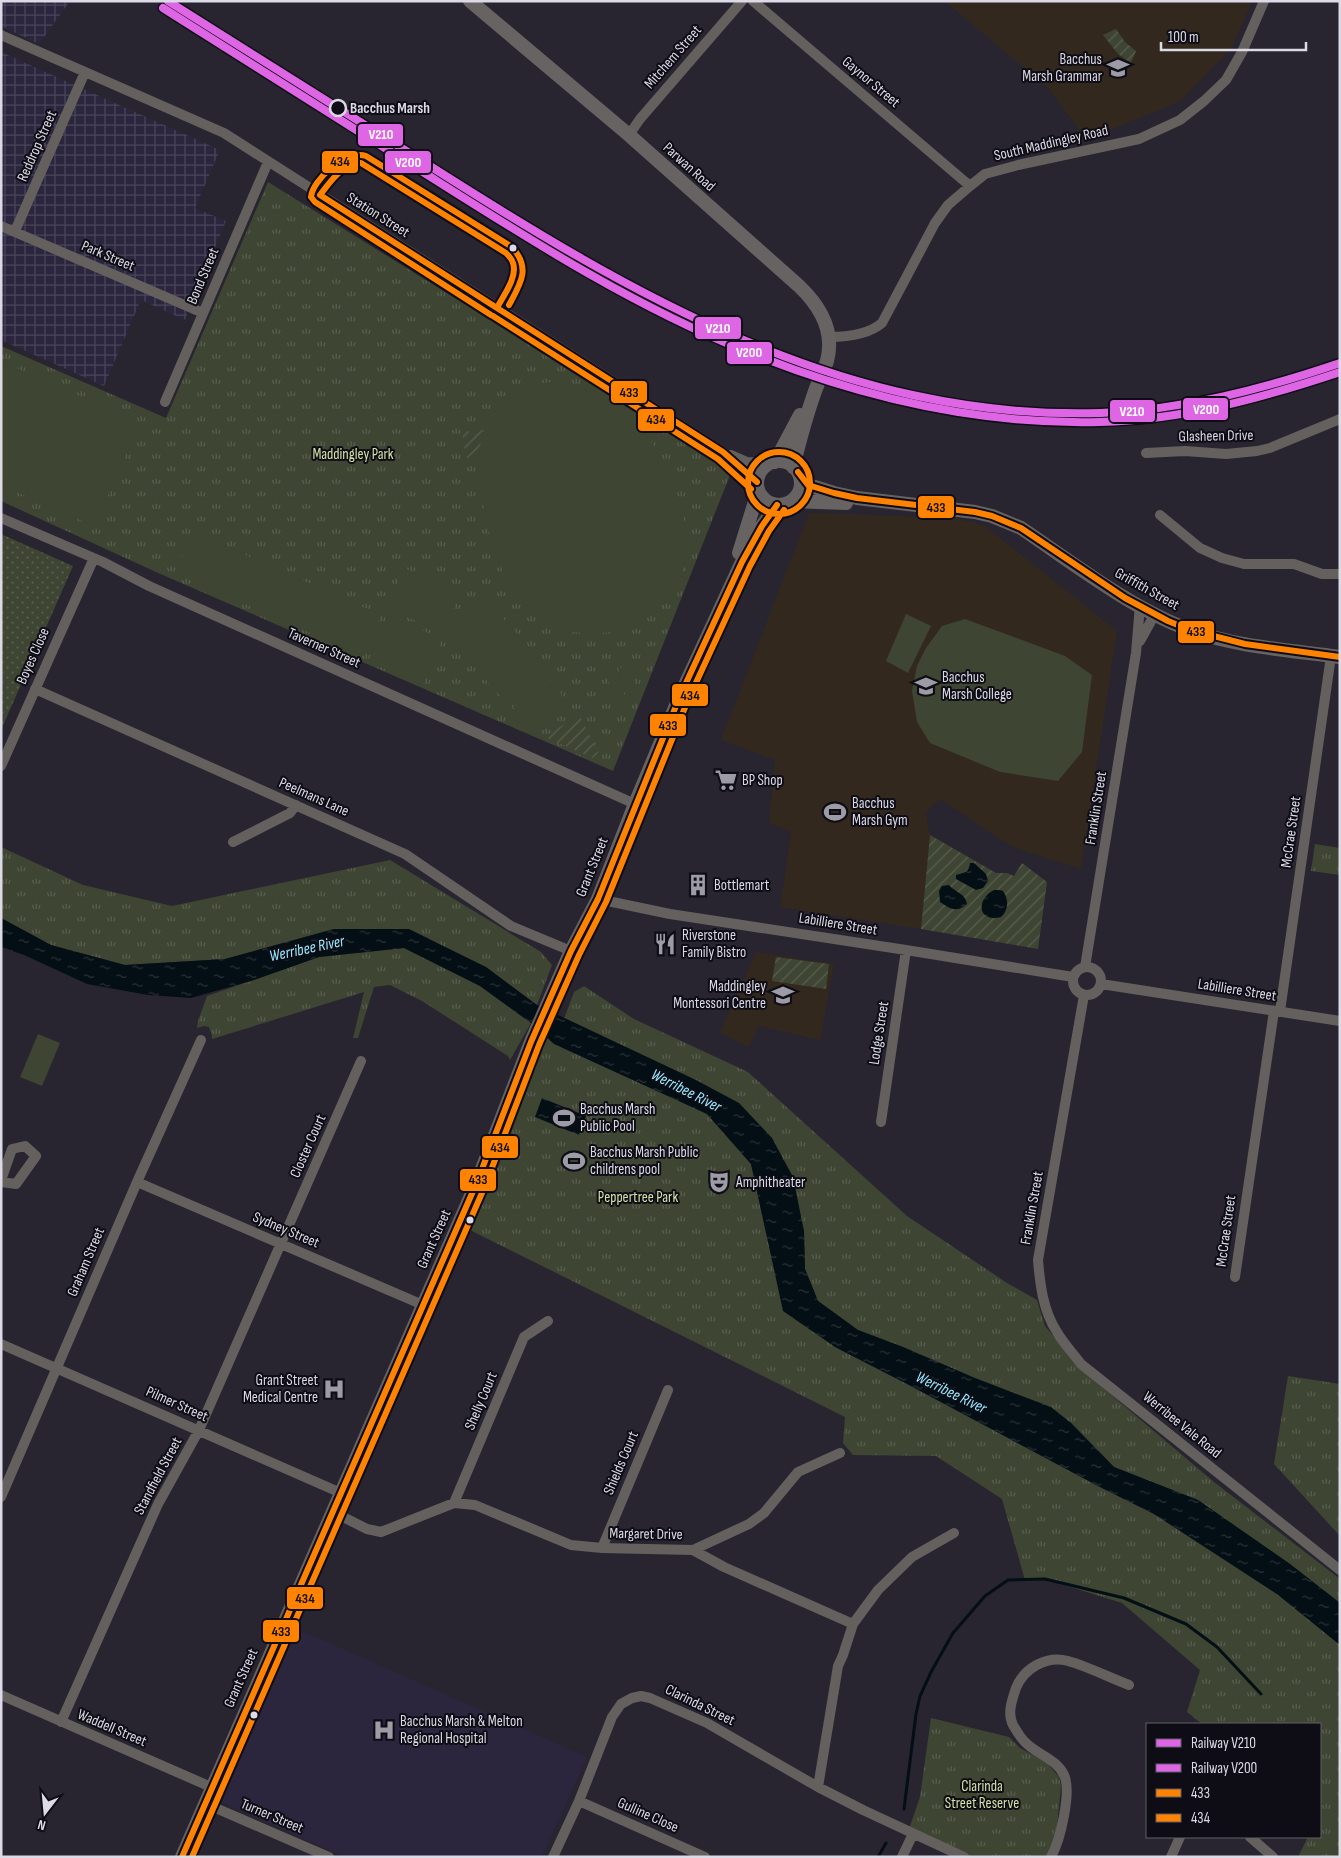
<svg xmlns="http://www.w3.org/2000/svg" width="1341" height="1858" font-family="'Sofia Sans Condensed',sans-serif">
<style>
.industrial{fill:url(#industrial-grid)}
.education{fill:#33281e}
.built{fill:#2b263d}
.grass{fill:url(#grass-dots)}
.park{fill:url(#park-tufts)}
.garden{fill:url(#garden-furrows)}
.pitch{fill:#3e4532}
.water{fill:url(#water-ripples)}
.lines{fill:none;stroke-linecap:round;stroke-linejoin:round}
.stream{stroke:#040f15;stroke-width:3}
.street{stroke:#64605e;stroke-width:10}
.secondary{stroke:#676362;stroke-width:14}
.bus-1-casing{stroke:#0e0c14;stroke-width:10}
.bus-2-casing{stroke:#0e0c14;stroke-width:10}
.bus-1{stroke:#ff8200;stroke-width:6}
.bus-2{stroke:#ff8200;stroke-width:6}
.rail-1-casing{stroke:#0e0c14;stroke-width:11}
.rail-2-casing{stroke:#0e0c14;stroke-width:11}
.rail-1{stroke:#de66e4;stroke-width:8}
.rail-2{stroke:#de66e4;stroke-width:8}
.stop-dot{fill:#0e0c14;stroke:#dbdae6;stroke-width:2.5}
.bus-dot{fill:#dbdae6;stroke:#0e0c14;stroke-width:2}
.labels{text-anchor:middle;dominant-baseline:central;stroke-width:4;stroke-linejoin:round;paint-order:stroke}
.street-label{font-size:15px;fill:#dbdae6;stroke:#0e0c14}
.poi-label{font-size:15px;fill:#dbdae6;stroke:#0e0c14;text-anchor:start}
.stop-label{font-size:15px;font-weight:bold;fill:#dbdae6;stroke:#0e0c14;text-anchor:start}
.park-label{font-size:15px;fill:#d0e4a5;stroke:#0e0c14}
.water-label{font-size:16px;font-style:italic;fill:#96e8fe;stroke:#0e0c14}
.line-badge{stroke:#0e0c14;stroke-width:2}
.badge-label{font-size:14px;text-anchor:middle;font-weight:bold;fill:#fff}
.pale-badge-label{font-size:14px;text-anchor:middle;font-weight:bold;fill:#111}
</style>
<defs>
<pattern id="industrial-grid" width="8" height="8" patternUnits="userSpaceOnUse" patternTransform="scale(1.25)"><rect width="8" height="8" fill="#2b263d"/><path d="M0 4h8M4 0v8" fill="none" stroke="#494559"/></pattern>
<pattern id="grass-dots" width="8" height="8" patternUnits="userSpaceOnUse" patternTransform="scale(1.25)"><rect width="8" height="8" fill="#3e4532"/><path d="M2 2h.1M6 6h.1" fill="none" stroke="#595f50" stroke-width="1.8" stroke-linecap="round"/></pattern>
<pattern id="park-tufts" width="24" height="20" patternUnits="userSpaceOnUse" patternTransform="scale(1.25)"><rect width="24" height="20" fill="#3e4532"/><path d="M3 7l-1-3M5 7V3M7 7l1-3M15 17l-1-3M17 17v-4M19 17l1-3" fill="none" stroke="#595f50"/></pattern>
<pattern id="garden-furrows" width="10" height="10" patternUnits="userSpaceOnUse" patternTransform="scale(1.25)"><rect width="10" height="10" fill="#3e4532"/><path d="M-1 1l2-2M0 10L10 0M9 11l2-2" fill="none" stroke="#595f50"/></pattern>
<pattern id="water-ripples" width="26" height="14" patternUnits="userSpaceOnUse" patternTransform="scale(1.25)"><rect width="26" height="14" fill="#040f15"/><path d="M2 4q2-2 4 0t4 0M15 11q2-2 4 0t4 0" fill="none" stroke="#283137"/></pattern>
</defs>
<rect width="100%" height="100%" fill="#282530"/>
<!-- industrial -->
<path class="industrial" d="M1 1H70L39 44 1 26Z
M1 52 220 150 195 208 226 221 185 320 141 300 104 386 1 340Z"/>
<!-- education -->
<path class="education" d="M945 1H1252L1232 48 1179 102 1086 139 1048 88Z
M809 513 954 518 985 526 1117 631 1081 869 1016 848 996 837 942 800 934 803 926 813 930 835 921 929 780 907 791 832 769 823 775 760 721 740Z
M756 952 834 964 820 1040 759 1026 749 1047 720 1033Z"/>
<!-- built -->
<path class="built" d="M289 1625 587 1757 542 1857H345L212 1798Z"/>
<!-- grass -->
<path class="grass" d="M1 534 73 566 1 730Z"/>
<!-- park -->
<path class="park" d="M268 182 732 470 613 771 156 572 1 501V346L166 418Z
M1315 844 1340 848V875L1311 871Z
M1 847 83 885 172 906 390 860 541 952 552 965 537 1005 486 967 334 929 225 959 125 965 51 945 1 918Z
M404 948 480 986 531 1023 510 1060 508 1056 422 1001 390 985 374 987 358 1038H353L364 992 212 1039V1036L209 1027 204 1026 197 1028 198 1021 207 996 319 957Z
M584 986 634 1019 748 1072 907 1216 1007 1283 1037 1300 1045 1326 1082 1370 1214 1482 1340 1579V1603L1290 1564 1198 1500 1114 1467 1071 1423 974 1378 903 1347 858 1330 818 1301 805 1269 804 1231 772 1138 564 1019 574 992Z
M547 1037 707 1114 751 1164 766 1232 839 1349 909 1385 1098 1486 1154 1514 1277 1594 1340 1645V1857H1301L1299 1855 1308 1837H1320V1724H1202L1187 1712 1200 1670 1122 1603 1045 1579 1025 1580 1002 1499 936 1456 853 1455 843 1443 845 1417 464 1227Z
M1288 1376 1340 1384V1536L1274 1464Z
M931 1718 1009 1737 1020 1748 1047 1763 1059 1777 1061 1786 1057 1827 1052 1846 1047 1857H971L909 1829 920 1797Z"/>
<!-- garden -->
<path class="garden" d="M1116 29 1125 42 1136 51 1131 63 1118 54 1103 35Z
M481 430 489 435 482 457 466 458 462 432Z
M579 714 598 753 593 758 545 737Z
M930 835 996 873H1007L1014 876 1022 863 1047 882 1038 949 921 929Z
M776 957 829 964 826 989 772 981Z"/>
<!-- pitch -->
<path class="pitch" d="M1 361 140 423 94 526 1 485Z
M552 382C570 384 589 387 606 397 664 431 719 550 662 605 646 622 621 633 598 633 583 634 563 632 550 624 510 601 494 557 485 514 476 474 472 429 506 398 518 386 536 383 552 382Z
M193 532 381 615 363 656 175 573Z
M404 568 461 593 443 631 483 596 543 663 503 699 443 632 388 609Z
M906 614 931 626 908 673 886 661Z
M388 616 442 639 423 685 368 662Z
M965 619 1065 656 1092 675 1082 752 1058 781 1000 772 930 743 917 722 912 691 917 666 926 648 942 626Z
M627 660 637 692 632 694 633 701 628 702 618 668 623 667 622 661Z
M618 673 628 706 617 709 607 676Z
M538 675 543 680 547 677 562 695 559 698 563 703 538 726 533 721 528 725 513 707 517 703 513 698Z
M38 1034 60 1043 42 1086 20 1077Z"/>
<!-- water -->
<path class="water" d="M970 863H974L986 874 988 881 983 888 976 890 956 879V875C964 873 969 872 970 863Z
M949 885C956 893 965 893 967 904 957 913 950 909 940 902L939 891 942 886Z
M994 890H1002C1009 898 1009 910 1001 917 977 923 976 899 994 890Z
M1 918 51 945 125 965 225 959 334 929H409L486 967 537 1005 696 1080 739 1103 772 1138 793 1177 804 1231 805 1269 818 1301 858 1330 903 1347 975 1378 1051 1407 1071 1423 1114 1467 1198 1500 1290 1564 1340 1603V1645L1277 1594 1154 1514 1098 1486 909 1385 835 1347 783 1311 751 1164 707 1114 554 1044 531 1023 480 986 404 948 319 957 251 981 191 998 148 995 87 984 24 955 1 947Z
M542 1098 586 1116 579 1135 535 1117Z"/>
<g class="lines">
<!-- stream -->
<path class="stream" d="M904 1809 916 1714 920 1696 931 1672 953 1633 985 1596 1008 1580 1045 1579 1124 1598 1186 1624 1217 1647 1261 1694
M878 1857 886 1843"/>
<!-- street -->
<path class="street" d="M753 1 970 186
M1 35 224 133 723 452 757 482
M629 135 640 119 742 1
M1 226 203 313
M15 231 85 72
M829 337C847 337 868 335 882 323L935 223 948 205 970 186 985 174 1018 165 1139 139 1180 120 1204 101 1226 80 1242 52 1264 1
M165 402 268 162
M1146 453 1185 451 1226 454 1257 451 1270 448 1340 419
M731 455 747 462 769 463
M1160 515 1200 548 1222 558 1244 564H1294L1322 574H1340
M1 518 103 562 149 586 635 804
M1140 641 1155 614
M35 689 405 854 511 926 571 951
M1 766 94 558
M233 842 290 813 296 805
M598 899 670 914 906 950 1073 977
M1085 967 1136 653 1140 605
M1073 981a14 14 0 1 1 28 0a14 14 0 1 1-28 0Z
M1101 984 1340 1021
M1084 995 1038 1260C1040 1284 1043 1311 1057 1332 1063 1343 1073 1353 1081 1364L1340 1570
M1280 1011 1331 656
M881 1122 906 950
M1 1180 12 1149 25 1146 36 1156 16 1184 1 1182
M137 1182 423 1305
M1235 1277 1274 1011
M1 1344 341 1493
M1 1497 137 1182 201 1040
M454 1503 524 1337 548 1321
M333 1512 367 1529 381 1532 454 1503 475 1505 571 1545 602 1548 693 1550 724 1567 853 1624 843 1655 838 1666 818 1787
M602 1548 668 1390
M693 1550 749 1524 764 1513 798 1472 840 1453
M853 1624 878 1590 912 1557 954 1533
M1 1695 211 1787
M61 1722 158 1504 199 1430 361 1061
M579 1801 705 1857
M204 1803 329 1857
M1250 1837 1273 1857
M553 1857 579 1801 612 1717 621 1704 632 1698 641 1696 650 1698 707 1723 818 1787 863 1810 964 1857
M902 1857 913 1834
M1051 1857C1060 1841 1072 1792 1064 1775 1056 1758 1035 1754 1024 1741 1020 1737 1016 1730 1013 1725 1007 1713 1012 1700 1016 1688 1024 1668 1047 1655 1068 1661 1087 1666 1110 1678 1129 1685
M1171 1857 1180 1837"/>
<!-- secondary -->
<path class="secondary" d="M470 1 629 135 799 286C820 306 835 331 827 361 823 373 817 384 813 397 805 420 799 443 793 467
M757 483a22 22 0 1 1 44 0a22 22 0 1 1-44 0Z
M775 462 800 415
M798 472 808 485 834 493 857 498 975 512 992 516 1021 528C1073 563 1132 609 1190 630 1236 647 1291 650 1340 657
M792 501 846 503
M739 553 758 492
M182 1857 477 1182 531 1042 571 951 598 899 635 804 680 696 742 562 762 526 777 505"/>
<!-- bus-1 casing -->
<g class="bus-1-casing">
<path id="bus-1" d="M355 163H361L506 253C509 256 512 259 513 263 518 277 503 296 497 308L320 195C330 182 339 169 355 163Z
M497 308 723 452 757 482
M798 472 808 485 834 493 857 498 975 512 992 516 1021 528 1125 598 1168 621 1190 630 1245 644 1340 657
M182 1857 477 1182 531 1042 571 951 598 899 680 696 742 562 762 526 777 505"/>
</g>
<!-- bus-2 casing -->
<g class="bus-2-casing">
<path id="bus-2" d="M491 315 315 202 311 197C312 180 347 149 366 156L512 247C531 268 521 283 509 305
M493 316 718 459 751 489
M748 483a31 31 0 1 1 62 0a31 31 0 1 1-62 0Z
M192 1857 485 1186 539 1045 579 955 606 902 688 700 750 566 769 531 784 510"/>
</g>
<!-- bus-1 -->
<use href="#bus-1" class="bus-1"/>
<!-- bus-2 -->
<use href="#bus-2" class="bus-2"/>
<!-- rail-1 casing -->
<g class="rail-1-casing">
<path id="rail-1" d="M168 1C252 54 336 106 419 159 629 293 842 421 1101 413 1183 410 1263 389 1340 363"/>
</g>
<!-- rail-2 casing -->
<g class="rail-2-casing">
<path id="rail-2" d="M163 8C247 61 331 114 415 167 521 234 630 305 748 352 859 397 979 425 1100 422 1182 420 1262 398 1340 372"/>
</g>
<!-- rail-1 -->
<use href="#rail-1" class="rail-1"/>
<!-- rail-2 -->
<use href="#rail-2" class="rail-2"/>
</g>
<!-- icons -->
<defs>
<g id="school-bare" transform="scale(1.725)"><path d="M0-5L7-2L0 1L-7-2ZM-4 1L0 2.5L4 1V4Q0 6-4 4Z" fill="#9c9ba6" stroke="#0e0c14" stroke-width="2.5" paint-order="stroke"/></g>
<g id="supermarket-bare" transform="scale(1.725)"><path d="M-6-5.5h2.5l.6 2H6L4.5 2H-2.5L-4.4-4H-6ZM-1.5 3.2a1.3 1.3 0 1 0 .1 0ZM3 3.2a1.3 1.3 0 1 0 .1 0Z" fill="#9c9ba6" stroke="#0e0c14" stroke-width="2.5" paint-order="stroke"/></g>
<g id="stadium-bare" transform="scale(1.725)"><path d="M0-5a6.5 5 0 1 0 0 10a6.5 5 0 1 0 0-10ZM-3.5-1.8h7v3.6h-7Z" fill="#9c9ba6" stroke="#0e0c14" stroke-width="2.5" paint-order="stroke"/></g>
<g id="building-bare" transform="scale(1.725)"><path d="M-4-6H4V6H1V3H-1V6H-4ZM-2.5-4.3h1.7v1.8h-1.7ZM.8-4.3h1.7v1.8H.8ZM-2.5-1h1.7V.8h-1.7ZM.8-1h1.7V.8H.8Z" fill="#9c9ba6" stroke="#0e0c14" stroke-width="2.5" paint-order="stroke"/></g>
<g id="restaurant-bare" transform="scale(1.725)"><path d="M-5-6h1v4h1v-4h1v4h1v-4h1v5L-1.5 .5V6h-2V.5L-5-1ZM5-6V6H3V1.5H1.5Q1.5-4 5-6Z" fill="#9c9ba6" stroke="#0e0c14" stroke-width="2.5" paint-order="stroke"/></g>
<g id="theatre-bare" transform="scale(1.725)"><path d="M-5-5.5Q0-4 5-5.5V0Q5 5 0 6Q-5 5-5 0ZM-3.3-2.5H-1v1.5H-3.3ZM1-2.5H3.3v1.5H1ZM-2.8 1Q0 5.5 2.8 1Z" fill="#9c9ba6" stroke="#0e0c14" stroke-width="2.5" paint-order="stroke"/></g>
<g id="hospital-bare" transform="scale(1.725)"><path d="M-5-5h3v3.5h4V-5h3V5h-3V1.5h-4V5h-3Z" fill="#9c9ba6" stroke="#0e0c14" stroke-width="2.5" paint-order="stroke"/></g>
</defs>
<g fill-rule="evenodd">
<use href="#school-bare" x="1118" y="68"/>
<use href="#school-bare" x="926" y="686"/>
<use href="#supermarket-bare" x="726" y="780"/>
<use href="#stadium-bare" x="835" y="812"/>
<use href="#building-bare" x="698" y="885"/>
<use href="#restaurant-bare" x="665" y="944"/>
<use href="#school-bare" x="783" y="995"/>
<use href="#stadium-bare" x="564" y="1118"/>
<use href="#stadium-bare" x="574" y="1161"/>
<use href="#theatre-bare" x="719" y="1182"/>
<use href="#hospital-bare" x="334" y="1389"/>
<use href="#hospital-bare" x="384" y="1730"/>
</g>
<!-- markers -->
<circle class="stop-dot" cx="338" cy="108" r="8"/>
<g class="bus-dot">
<circle cx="513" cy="248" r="4.5"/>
<circle cx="470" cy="1220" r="4.5"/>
<circle cx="254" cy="1715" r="4.5"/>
</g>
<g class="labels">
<!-- street labels -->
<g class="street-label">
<text transform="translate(673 57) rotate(-49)">Mitchem Street</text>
<text transform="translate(871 82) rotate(40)">Gaynor Street</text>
<text transform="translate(1051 143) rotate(-13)">South Maddingley Road</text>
<text transform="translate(37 146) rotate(-66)">Reddrop Street</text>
<text transform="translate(689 167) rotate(42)">Parwan Road</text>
<text transform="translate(378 215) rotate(32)">Station Street</text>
<text transform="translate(108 256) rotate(23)">Park Street</text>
<text transform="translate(203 276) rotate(-67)">Bond Street</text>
<text transform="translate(1216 436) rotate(-1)">Glasheen Drive</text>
<text transform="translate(1147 589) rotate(29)">Griffith Street</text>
<text transform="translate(324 648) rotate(24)">Taverner Street</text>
<text transform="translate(33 656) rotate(-66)">Boyes Close</text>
<text transform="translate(314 797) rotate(24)">Peelmans Lane</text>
<text transform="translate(1096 808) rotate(-81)">Franklin Street</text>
<text transform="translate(1291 832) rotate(-82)">McCrae Street</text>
<text transform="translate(592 867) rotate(-68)">Grant Street</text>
<text transform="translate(838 924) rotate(9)">Labilliere Street</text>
<text transform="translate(1237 990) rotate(9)">Labilliere Street</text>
<text transform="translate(879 1033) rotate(-81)">Lodge Street</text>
<text transform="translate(308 1146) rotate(-66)">Closter Court</text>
<text transform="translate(1032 1208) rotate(-80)">Franklin Street</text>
<text transform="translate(286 1230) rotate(23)">Sydney Street</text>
<text transform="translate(1226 1231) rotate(-82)">McCrae Street</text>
<text transform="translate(434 1239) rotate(-66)">Grant Street</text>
<text transform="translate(86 1262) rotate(-67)">Graham Street</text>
<text transform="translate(481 1401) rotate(-67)">Shelly Court</text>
<text transform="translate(177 1404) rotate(24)">Pilmer Street</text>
<text transform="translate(1182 1425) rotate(39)">Werribee Vale Road</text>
<text transform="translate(621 1463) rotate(-67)">Shields Court</text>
<text transform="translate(158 1476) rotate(-62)">Standfield Street</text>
<text transform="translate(646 1534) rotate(1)">Margaret Drive</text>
<text transform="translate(241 1678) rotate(-66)">Grant Street</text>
<text transform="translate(700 1705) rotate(26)">Clarinda Street</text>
<text transform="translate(112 1728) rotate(23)">Waddell Street</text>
<text transform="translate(648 1815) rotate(24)">Gulline Close</text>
<text transform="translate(272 1816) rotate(23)">Turner Street</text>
</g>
<!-- poi labels -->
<g class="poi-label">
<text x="1102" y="59" text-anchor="end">Bacchus<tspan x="1102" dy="17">Marsh Grammar</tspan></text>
<text x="942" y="677">Bacchus<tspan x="942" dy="17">Marsh College</tspan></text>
<text x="742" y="780">BP Shop</text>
<text x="852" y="803">Bacchus<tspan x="852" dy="17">Marsh Gym</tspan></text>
<text x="714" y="885">Bottlemart</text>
<text x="682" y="935">Riverstone<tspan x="682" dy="17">Family Bistro</tspan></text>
<text x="766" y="986" text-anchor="end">Maddingley<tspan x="766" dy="17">Montessori Centre</tspan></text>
<text x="580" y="1109">Bacchus Marsh<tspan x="580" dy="17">Public Pool</tspan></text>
<text x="590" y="1152">Bacchus Marsh Public<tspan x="590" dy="17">childrens pool</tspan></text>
<text x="736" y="1182">Amphitheater</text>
<text x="318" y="1380" text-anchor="end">Grant Street<tspan x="318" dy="17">Medical Centre</tspan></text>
<text x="400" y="1721">Bacchus Marsh &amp; Melton<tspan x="400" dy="17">Regional Hospital</tspan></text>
</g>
<!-- stop labels -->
<g class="stop-label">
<text x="350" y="108">Bacchus Marsh</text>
</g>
<!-- park labels -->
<g class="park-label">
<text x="353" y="454">Maddingley Park</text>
<text x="638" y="1197">Peppertree Park</text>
<text x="982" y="1786">Clarinda<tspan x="982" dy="17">Street Reserve</tspan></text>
</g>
<!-- water labels -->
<g class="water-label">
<text transform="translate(307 949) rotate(-12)">Werribee River</text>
<text transform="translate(686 1091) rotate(27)">Werribee River</text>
<text transform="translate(951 1393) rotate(26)">Werribee River</text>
</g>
</g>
<g class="line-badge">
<rect x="357" y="123" width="47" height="24" rx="5" fill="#de66e4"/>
<rect x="321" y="150" width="38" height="24" rx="5" fill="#ff8200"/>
<rect x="384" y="150" width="48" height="24" rx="5" fill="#de66e4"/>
<rect x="694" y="316" width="48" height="24" rx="5" fill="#de66e4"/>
<rect x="726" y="341" width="47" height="24" rx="5" fill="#de66e4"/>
<rect x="610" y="380" width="38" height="24" rx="5" fill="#ff8200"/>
<rect x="1182" y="397" width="47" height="24" rx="5" fill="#de66e4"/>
<rect x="1109" y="399" width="47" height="24" rx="5" fill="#de66e4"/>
<rect x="637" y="408" width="38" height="24" rx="5" fill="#ff8200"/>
<rect x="917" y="495" width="38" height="24" rx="5" fill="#ff8200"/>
<rect x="1177" y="620" width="38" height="24" rx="5" fill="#ff8200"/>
<rect x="671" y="683" width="38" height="24" rx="5" fill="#ff8200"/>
<rect x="649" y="713" width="38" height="24" rx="5" fill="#ff8200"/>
<rect x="481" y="1135" width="38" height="24" rx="5" fill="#ff8200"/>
<rect x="459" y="1168" width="38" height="24" rx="5" fill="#ff8200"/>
<rect x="286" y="1586" width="38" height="24" rx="5" fill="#ff8200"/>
<rect x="262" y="1619" width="38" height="24" rx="5" fill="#ff8200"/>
</g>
<g class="badge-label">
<text x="381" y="139">V210</text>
<text x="408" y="167">V200</text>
<text x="718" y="333">V210</text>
<text x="749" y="357">V200</text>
<text x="1206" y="414">V200</text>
<text x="1132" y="416">V210</text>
</g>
<g class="pale-badge-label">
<text x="340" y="166">434</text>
<text x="629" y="397">433</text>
<text x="656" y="424">434</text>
<text x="936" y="512">433</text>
<text x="1196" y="636">433</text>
<text x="690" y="700">434</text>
<text x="668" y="730">433</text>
<text x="500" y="1152">434</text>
<text x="478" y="1184">433</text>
<text x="305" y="1603">434</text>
<text x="281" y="1636">433</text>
</g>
<!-- border -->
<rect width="1341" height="1858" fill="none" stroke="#dbdae6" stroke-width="5"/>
<!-- legend -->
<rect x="1146" y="1723" width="175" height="115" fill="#0e0c14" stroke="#605e68"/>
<rect x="1156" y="1739" width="25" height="8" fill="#de66e4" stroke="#605e68"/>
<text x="1191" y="1748" font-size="15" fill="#dbdae6">Railway V210</text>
<rect x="1156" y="1764" width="25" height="8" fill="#de66e4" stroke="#605e68"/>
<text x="1191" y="1773" font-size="15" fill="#dbdae6">Railway V200</text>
<rect x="1156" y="1789" width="25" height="8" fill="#ff8200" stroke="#605e68"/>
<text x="1191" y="1798" font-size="15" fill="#dbdae6">433</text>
<rect x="1156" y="1814" width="25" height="8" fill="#ff8200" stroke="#605e68"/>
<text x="1191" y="1823" font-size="15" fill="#dbdae6">434</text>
<!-- north arrow -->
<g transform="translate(45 1813) rotate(196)" stroke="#0e0c14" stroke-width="4" paint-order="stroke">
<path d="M0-4L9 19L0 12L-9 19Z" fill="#dbdae6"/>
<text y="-8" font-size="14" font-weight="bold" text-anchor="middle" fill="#dbdae6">N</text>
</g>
<!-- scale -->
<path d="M1161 42v8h145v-8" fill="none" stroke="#dbdae6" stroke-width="2.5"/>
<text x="1168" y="42" font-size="15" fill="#dbdae6" stroke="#0e0c14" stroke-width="4" paint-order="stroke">100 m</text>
</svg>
